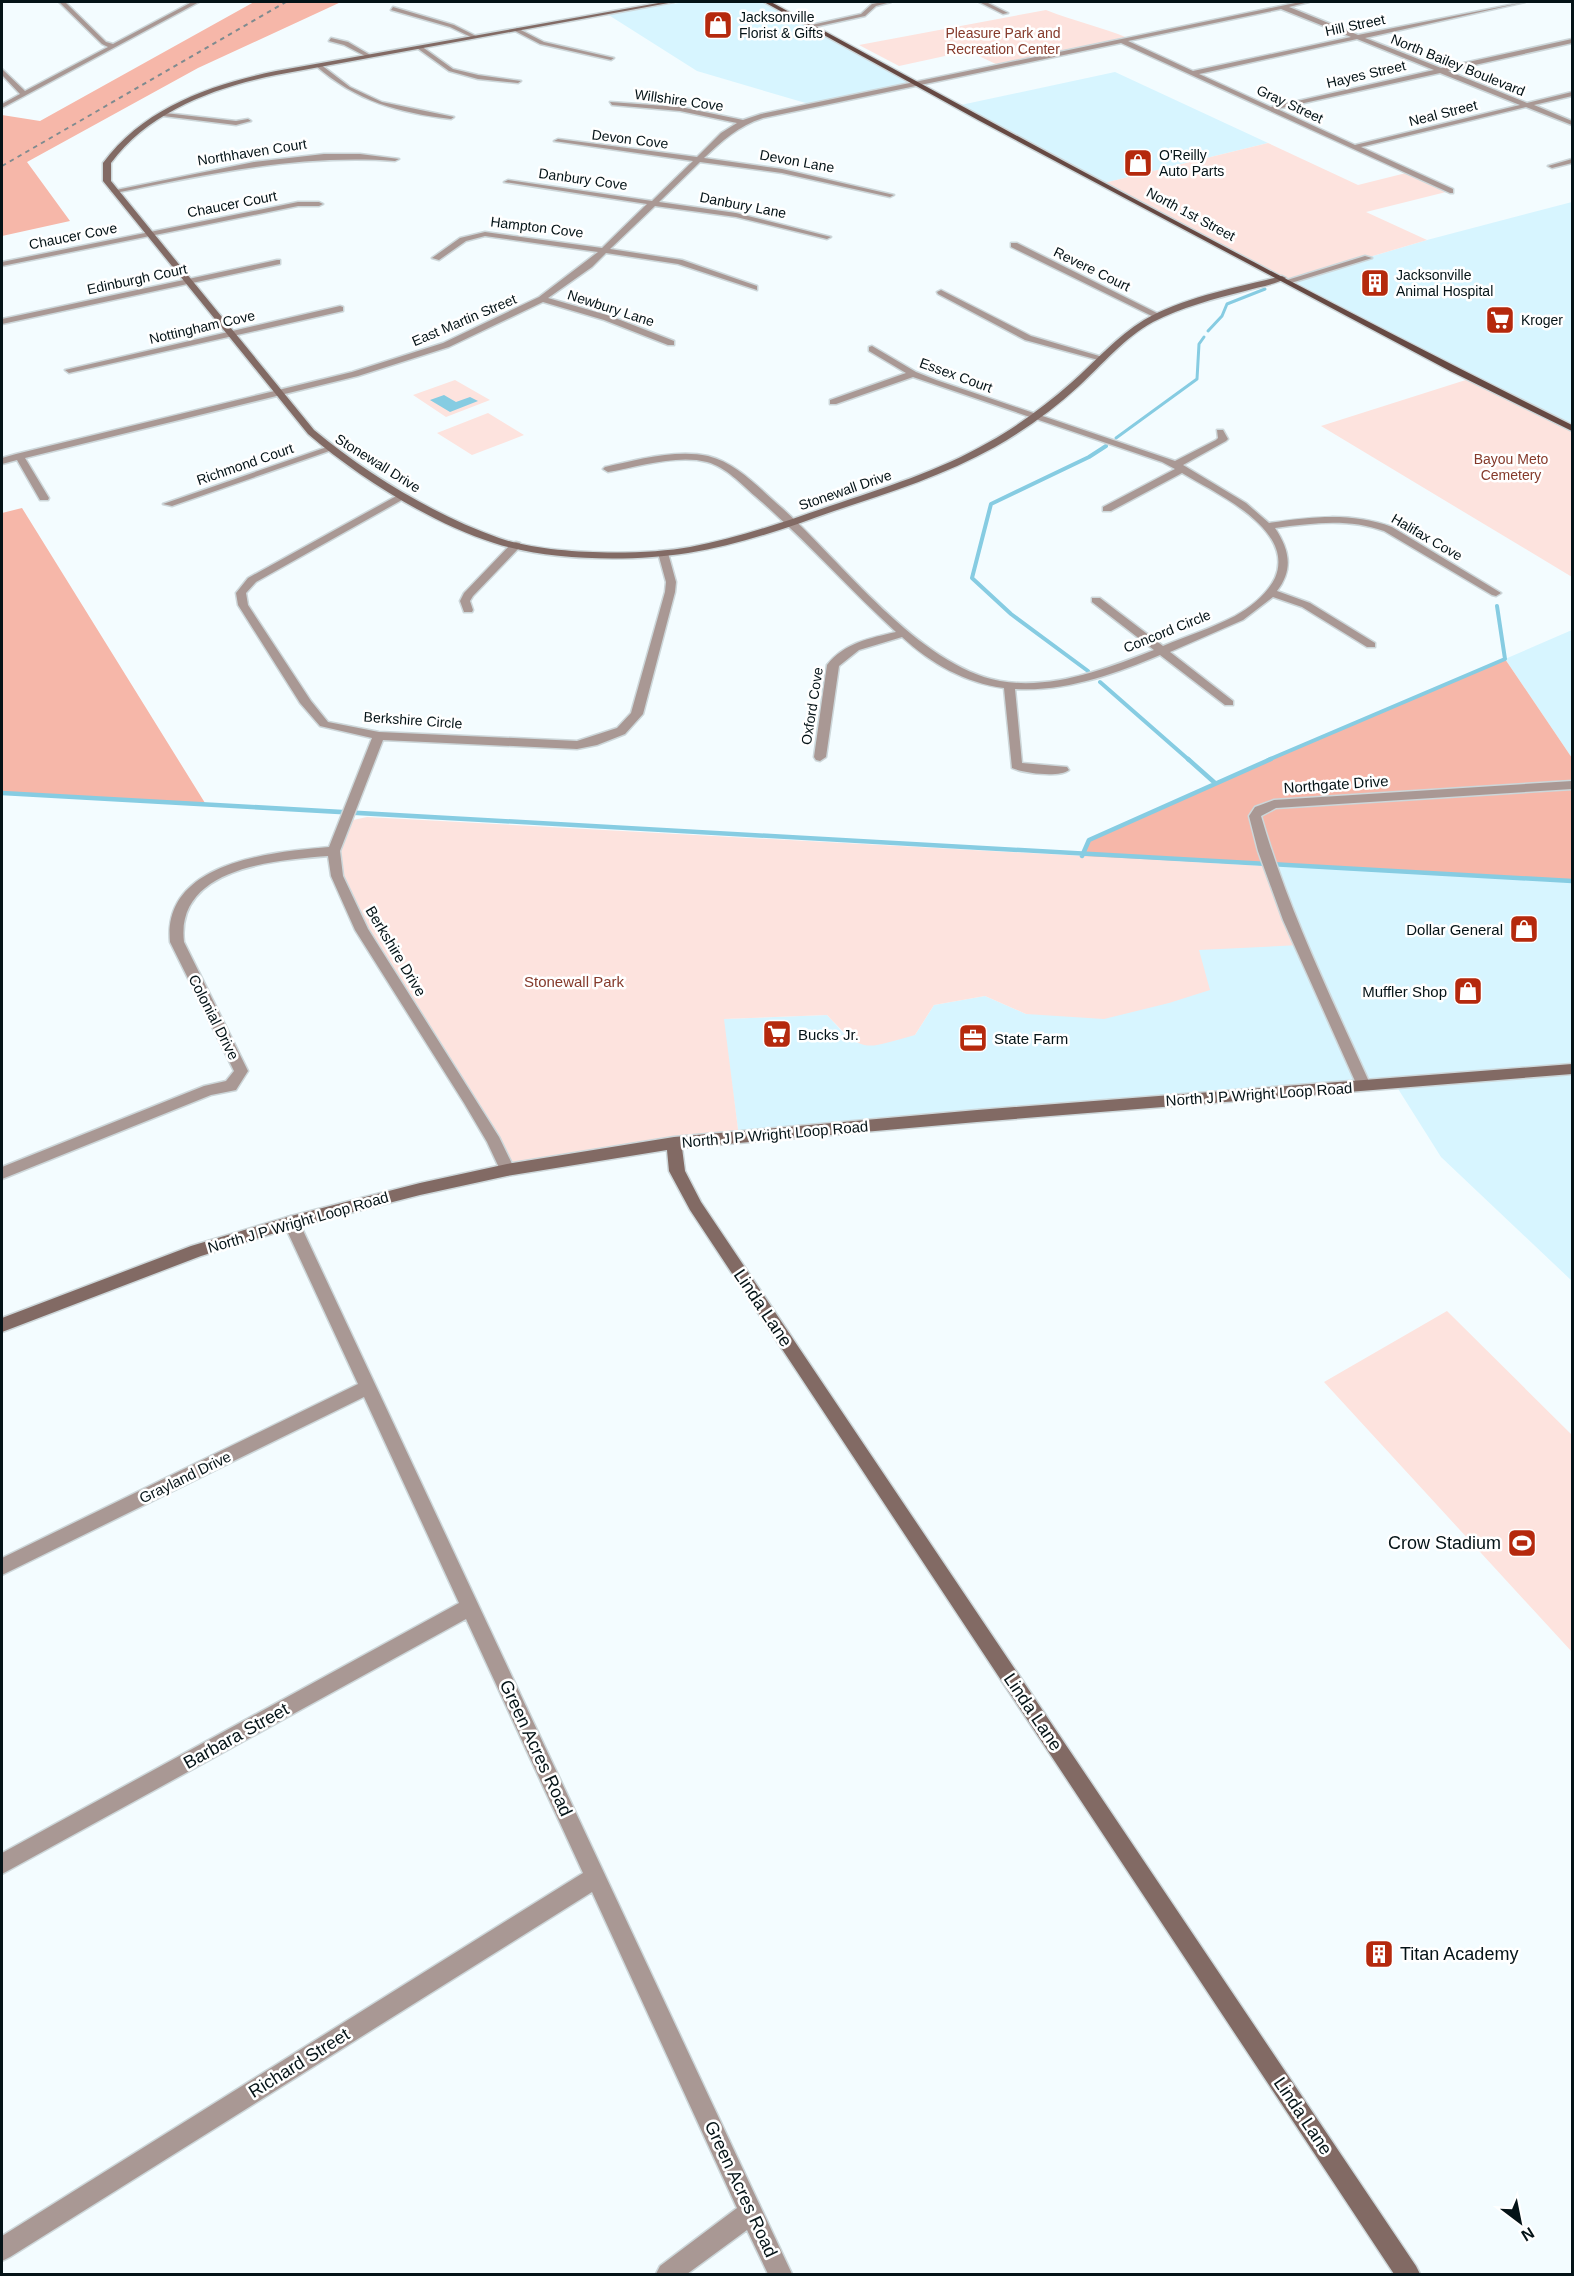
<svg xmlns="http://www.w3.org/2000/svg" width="1574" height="2276" font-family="Helvetica,sans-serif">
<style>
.built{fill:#d7f5ff}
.green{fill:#fde3de}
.forest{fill:#f6b7a9}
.water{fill:#86cce2}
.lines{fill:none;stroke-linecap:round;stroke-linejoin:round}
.stream-far2{stroke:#86cce2;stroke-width:3}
.stream-far1{stroke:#86cce2;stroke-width:4}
.stream{stroke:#86cce2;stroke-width:4.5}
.street-casing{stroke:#cdd7da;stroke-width:3}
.secondary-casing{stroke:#cdd7da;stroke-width:3}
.primary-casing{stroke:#cdd7da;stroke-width:3}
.street{fill:#a99894;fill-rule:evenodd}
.secondary{fill:#826a64;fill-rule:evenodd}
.primary{fill:#664943;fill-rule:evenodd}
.rail{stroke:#7f8b8f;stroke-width:2;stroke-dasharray:4.5 4.5;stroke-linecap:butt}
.labels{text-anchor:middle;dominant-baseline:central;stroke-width:5;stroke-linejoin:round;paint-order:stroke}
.far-poi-label{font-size:14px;fill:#041317;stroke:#fff;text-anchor:start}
.far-street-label{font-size:14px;fill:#041317;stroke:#fff}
.far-park-label{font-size:14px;fill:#853a2b;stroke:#fff}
.street-label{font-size:15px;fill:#041317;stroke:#fff}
.poi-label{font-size:15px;fill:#041317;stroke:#fff;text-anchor:end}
.park-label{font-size:15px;fill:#853a2b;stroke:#fff}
.near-street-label{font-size:18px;fill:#041317;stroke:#fff}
.near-poi-label{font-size:18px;fill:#041317;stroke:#fff;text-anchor:end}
</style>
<rect width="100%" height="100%" fill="#f3fcff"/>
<!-- built -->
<path class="built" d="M685 2H767L912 83 809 104 697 71 607 14Z
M1115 72 1268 143 1104 183 956 106Z
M1572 202V428L1449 366 1288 281 1427 240Z
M1572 630V758L1505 659Z
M1273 866 1572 879V1281L1441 1157 1395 1084 739 1137 723 1019 827 1015 851 1041 915 1035 934 1005 985 996 1026 1014 1199 950Z"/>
<!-- green -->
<path class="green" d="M1046 10C1074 21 1101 27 1128 38L998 65 968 51 899 66 859 45Z
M1268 143 1358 185 1410 172 1450 191 1366 212 1427 240 1288 281 1104 183Z
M1472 378 1572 428V577L1321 426Z
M455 380 490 400 446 417 413 395Z
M488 413 524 435 472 455 437 433Z
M367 817 1266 866 1300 945 1199 950 1210 990 1169 1003 1104 1019 1026 1014 985 996 934 1005 915 1035C863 1049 865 1055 827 1015L724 1019 739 1137 507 1170 337 876 344 822Z
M1447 1311 1572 1435V1652L1324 1382Z"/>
<!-- forest -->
<path class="forest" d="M254 2H341L198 68 27 162 70 221 2 236V115L40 121Z
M22 508 205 803 2 792V513Z
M1505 659 1572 758V881L1082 856 1089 840 1215 783Z"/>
<!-- water -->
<path class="water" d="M444 395 456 402 470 397 478 401 450 412 430 400Z"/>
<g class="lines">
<!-- stream-far2 -->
<path class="stream-far2" d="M1208 331 1222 316 1227 304 1265 289
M1116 438 1197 379 1199 344 1204 337"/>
<!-- stream-far1 -->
<path class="stream-far1" d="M1088 671 1011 614 972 578 991 504 1089 457 1106 446
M1100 682 1189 760
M1268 760 1505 659 1497 606"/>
<!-- stream -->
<path class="stream" d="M1188 759 1215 783
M2 793 1572 881
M1082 856 1089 840 1271 759"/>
<!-- street casing -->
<g class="street-casing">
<path id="street" d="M59 2H65L106 42 113 44 192 2H199L2 108V104L20 94 2 75V69L25 91 108 47 102 44Z
M882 2H891L876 6 865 16 810 28 807 26 861 14 872 4Z
M979 2H986L1008 13 1003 14Z
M1300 2H1309L1289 7 1358 35 1525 2 1365 38 1441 68 1572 39V43L1448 71 1527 103 1572 92V96L1534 105 1572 121V125L1526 107 1361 147 1453 189V193H1450L1121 43 763 118C738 126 722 141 704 158L782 169 894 195 890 197 782 173 700 162 659 202 736 213 831 237 827 239 736 217 655 206 610 249 682 260 757 286V290L678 264 606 253 592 267 548 298 610 316 674 341V345H668L604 320 543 302 449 347 358 376 25 458 49 498 48 500H40L17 460 2 464V458L16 454 352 372 443 343 539 297 598 252 485 236 466 241 439 260 432 258 460 238 485 232 602 248 647 204 504 182 508 180 652 201 693 161 554 141 558 139 697 157 721 133 737 123 680 111 612 105 610 102 680 107 743 120 761 114ZM1281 9 1351 37 1193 71 1128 41ZM1357 39 1434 70 1271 107 1199 74ZM1440 73 1520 105 1355 145 1277 109Z
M393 7 454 25 478 37 473 38 450 27 391 10Z
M517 28 544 42 614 58 611 60 540 44 515 31Z
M331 38 348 42 372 56 367 57 344 45 329 41Z
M417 46H421L453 69 478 75 521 81 518 83 478 79 449 71 417 48Z
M316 64H320L350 87 382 102 454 117 451 119C399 113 356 101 316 66Z
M165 113 236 121 248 119 251 121 236 125 163 116Z
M324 154H360L399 159 395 161C299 154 208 174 115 193L111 191 254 162Z
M1572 159V163L1552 168 1548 166Z
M298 202H319L323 204 319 206H298L2 266V262Z
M1011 243H1017L1163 316 1156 318 1011 247Z
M1365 256 1372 258 1291 283 1284 281Z
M277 260H280V264L2 324V319Z
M941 290 1031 336 1106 358 1102 361 1025 340 938 294 937 292Z
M340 306 343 307V311L69 373 65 370Z
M872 346 916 372 936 380 1175 461 1216 440 1218 438 1217 430H1223L1228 439 1226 441 1183 465 1246 503 1269 523C1312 517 1350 512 1392 527L1501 593 1496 596 1492 595 1384 531C1348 518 1313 523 1275 528 1289 549 1294 569 1277 591L1310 603 1375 643V647H1367L1302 607 1273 597 1243 620 1170 652 1233 701V705H1225L1160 655C1115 674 1065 692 1015 689L1022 763 1067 767 1069 770C1059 778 1023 773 1012 768L1004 688C965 683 930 663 902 637L859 650 839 666 826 757 820 761 816 760 814 757 827 665C844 643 870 638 896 632 848 588 805 539 755 496 741 484 726 467 707 462 677 454 638 467 608 472L603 469 605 467C636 460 676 449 708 456 737 463 760 489 782 508 842 562 919 666 1000 681 1052 690 1106 669 1154 650L1092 602V598H1100L1163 646C1187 636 1212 628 1235 616 1251 607 1267 594 1275 578 1296 529 1215 493 1182 473L1111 511H1103V507L1175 469 1162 462 913 377 836 404H830V400L906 373 869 351V347Z
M327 447 335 449 172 506 163 504Z
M400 494 409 496 256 582 246 593 248 605 311 701 328 722 379 732 577 741 617 728 631 713 665 592 666 582 658 553 659 551 668 553 676 582 675 592 643 714 625 734 597 745 577 749 383 740 340 851 343 876 368 929 499 1137 515 1170 512 1174H502L487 1142 464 1103 355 930 331 876 328 856C277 860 175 867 184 942L248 1071 236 1090 211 1095 2 1179V1167L204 1086 226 1081 234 1071 170 942C162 861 273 852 329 847L372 738 320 726 300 703 238 605 236 593 248 578Z
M516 542 520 543V547L473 596 470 601 473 610 472 612H464L460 601 464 593 512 543Z
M1572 781V789L1276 808 1261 816C1288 910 1331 997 1371 1086L1369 1090H1359L1283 920 1258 851 1249 816 1255 807 1274 800Z
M291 1216 297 1218 299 1222 792 2274H768L747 2230 687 2274H656L660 2266 737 2208 592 1892 10 2257 2 2261V2236L583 1873 466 1619 2 1874V1853L459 1603 364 1397 2 1575V1558L358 1384 283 1222 285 1218Z"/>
</g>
<!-- secondary casing -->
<g class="secondary-casing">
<path id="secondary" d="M664 2H674L276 75C216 87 149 111 111 163V181L314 430C367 474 434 515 499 538 547 555 640 556 690 547 738 538 784 522 830 506 883 488 939 471 989 442 1018 426 1046 405 1071 383 1095 362 1117 336 1144 320 1183 297 1239 287 1282 276L1286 278C1275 285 1258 287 1245 291 1214 299 1182 307 1153 322 1125 337 1102 365 1079 386 1054 409 1025 430 995 447 945 475 889 493 834 511 787 528 738 545 688 553 632 562 549 561 494 543 431 523 358 477 308 434L103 181V163C143 108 212 84 276 71Z
M1572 1064V1074L977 1122 682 1148 685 1171 701 1202 1416 2266 1420 2274H1394L690 1210 669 1171 667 1150 507 1176 420 1195 291 1228 201 1256 2 1332V1318L191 1246 291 1216 420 1183 507 1164 674 1137 977 1110Z"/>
</g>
<!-- primary casing -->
<g class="primary-casing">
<path id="primary" d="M764 2H771C1036 147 1302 291 1572 425V431L1450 371 978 120Z"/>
</g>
<!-- street -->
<use href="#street" class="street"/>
<!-- secondary -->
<use href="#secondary" class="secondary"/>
<!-- primary -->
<use href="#primary" class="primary"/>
<!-- rail -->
<path class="rail" d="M2 166 286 2"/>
</g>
<!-- icons -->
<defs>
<g id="shop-square" transform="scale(1.5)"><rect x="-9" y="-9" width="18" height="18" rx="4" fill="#b5290d" stroke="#fff"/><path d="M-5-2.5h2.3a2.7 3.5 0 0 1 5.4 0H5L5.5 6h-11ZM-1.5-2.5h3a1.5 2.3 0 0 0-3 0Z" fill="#fff"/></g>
<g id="building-square" transform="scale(1.5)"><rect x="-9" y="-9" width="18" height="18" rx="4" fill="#b5290d" stroke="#fff"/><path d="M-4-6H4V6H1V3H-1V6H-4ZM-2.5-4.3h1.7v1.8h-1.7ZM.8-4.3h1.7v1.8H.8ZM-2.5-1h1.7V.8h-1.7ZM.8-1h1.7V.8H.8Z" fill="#fff"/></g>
<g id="supermarket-square" transform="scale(1.5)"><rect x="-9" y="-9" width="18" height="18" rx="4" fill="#b5290d" stroke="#fff"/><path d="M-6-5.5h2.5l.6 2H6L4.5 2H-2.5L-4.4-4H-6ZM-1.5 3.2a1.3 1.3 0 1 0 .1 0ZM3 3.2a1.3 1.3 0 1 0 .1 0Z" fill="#fff"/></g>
<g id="office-square" transform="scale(1.5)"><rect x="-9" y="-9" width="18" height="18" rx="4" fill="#b5290d" stroke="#fff"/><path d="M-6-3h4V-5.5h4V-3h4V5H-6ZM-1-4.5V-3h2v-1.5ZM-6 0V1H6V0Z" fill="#fff"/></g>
<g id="stadium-square" transform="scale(1.5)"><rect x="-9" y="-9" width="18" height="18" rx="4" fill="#b5290d" stroke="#fff"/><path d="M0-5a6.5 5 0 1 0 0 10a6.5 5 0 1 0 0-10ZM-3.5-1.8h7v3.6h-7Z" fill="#fff"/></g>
</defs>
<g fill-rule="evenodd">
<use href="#shop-square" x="718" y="25"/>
<use href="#shop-square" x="1138" y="163"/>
<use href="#building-square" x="1375" y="283"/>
<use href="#supermarket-square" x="1500" y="320"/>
<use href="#shop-square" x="1524" y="929"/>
<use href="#shop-square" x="1468" y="991"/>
<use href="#supermarket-square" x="777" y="1034"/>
<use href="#office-square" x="973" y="1038"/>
<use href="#stadium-square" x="1522" y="1543"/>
<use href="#building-square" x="1379" y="1954"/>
</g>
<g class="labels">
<!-- far-poi labels -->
<g class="far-poi-label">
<text x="739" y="17">Jacksonville<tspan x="739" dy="16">Florist &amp; Gifts</tspan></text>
<text x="1159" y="155">O'Reilly<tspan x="1159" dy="16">Auto Parts</tspan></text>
<text x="1396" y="275">Jacksonville<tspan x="1396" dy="16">Animal Hospital</tspan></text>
<text x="1521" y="320">Kroger</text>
</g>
<!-- far-street labels -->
<g class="far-street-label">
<text transform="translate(1355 25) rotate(-12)">Hill Street</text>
<text transform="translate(1458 65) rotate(22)">North Bailey Boulevard</text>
<text transform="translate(1366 74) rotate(-13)">Hayes Street</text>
<text transform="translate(679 100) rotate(8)">Willshire Cove</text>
<text transform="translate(1290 104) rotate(25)">Gray Street</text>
<text transform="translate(1443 113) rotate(-14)">Neal Street</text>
<text transform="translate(630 139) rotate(7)">Devon Cove</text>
<text transform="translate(252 152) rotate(-9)">Northhaven Court</text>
<text transform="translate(797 161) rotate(10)">Devon Lane</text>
<text transform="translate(583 179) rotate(8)">Danbury Cove</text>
<text transform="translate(232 204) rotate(-11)">Chaucer Court</text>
<text transform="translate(743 205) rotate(11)">Danbury Lane</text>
<text transform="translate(1191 214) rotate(28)">North 1st Street</text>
<text transform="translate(537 227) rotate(7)">Hampton Cove</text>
<text transform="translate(73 236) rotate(-11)">Chaucer Cove</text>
<text transform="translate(1092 269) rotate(26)">Revere Court</text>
<text transform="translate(137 279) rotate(-12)">Edinburgh Court</text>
<text transform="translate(611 308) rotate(18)">Newbury Lane</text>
<text transform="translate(464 320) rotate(-23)">East Martin Street</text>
<text transform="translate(202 327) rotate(-13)">Nottingham Cove</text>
<text transform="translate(956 375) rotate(20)">Essex Court</text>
<text transform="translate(378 463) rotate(32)">Stonewall Drive</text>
<text transform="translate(245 464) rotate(-19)">Richmond Court</text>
<text transform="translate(845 490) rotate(-19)">Stonewall Drive</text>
<text transform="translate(1427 537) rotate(30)">Halifax Cove</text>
<text transform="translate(1167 631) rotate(-22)">Concord Circle</text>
<text transform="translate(812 706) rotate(-81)">Oxford Cove</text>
<text transform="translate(413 720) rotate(4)">Berkshire Circle</text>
</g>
<!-- far-park labels -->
<g class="far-park-label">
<text x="1003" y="33">Pleasure Park and<tspan x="1003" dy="16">Recreation Center</tspan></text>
<text x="1511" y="459">Bayou Meto<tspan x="1511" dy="16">Cemetery</tspan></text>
</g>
<!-- street labels -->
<g class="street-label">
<text transform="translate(1336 784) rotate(-4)">Northgate Drive</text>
<text transform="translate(396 951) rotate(59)">Berkshire Drive</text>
<text transform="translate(214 1017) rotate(63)">Colonial Drive</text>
<text transform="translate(1259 1094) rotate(-4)">North J P Wright Loop Road</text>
<text transform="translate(775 1134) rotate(-5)">North J P Wright Loop Road</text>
<text transform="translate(298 1222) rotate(-16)">North J P Wright Loop Road</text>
<text transform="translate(185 1477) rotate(-26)">Grayland Drive</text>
</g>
<!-- poi labels -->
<g class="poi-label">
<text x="1503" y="929">Dollar General</text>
<text x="1447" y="991">Muffler Shop</text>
<text x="798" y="1034" text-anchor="start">Bucks Jr.</text>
<text x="994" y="1038" text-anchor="start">State Farm</text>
</g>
<!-- park labels -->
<g class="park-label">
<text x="574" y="981">Stonewall Park</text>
</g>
<!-- near-street labels -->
<g class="near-street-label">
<text transform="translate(763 1308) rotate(56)">Linda Lane</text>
<text transform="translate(1033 1712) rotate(56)">Linda Lane</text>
<text transform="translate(236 1736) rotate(-29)">Barbara Street</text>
<text transform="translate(536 1748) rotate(65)">Green Acres Road</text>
<text transform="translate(299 2063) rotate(-32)">Richard Street</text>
<text transform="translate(1303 2116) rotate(56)">Linda Lane</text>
<text transform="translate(741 2189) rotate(65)">Green Acres Road</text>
</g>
<!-- near-poi labels -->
<g class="near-poi-label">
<text x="1501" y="1543">Crow Stadium</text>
<text x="1400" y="1954" text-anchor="start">Titan Academy</text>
</g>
</g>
<!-- border -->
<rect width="1574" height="2276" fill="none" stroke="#041317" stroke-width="6"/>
<!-- north arrow -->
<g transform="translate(1520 2222) rotate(148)" stroke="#ffffff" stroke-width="4.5" paint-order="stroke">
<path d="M0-4.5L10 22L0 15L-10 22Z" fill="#041317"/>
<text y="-9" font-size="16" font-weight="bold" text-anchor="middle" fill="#041317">N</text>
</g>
</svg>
